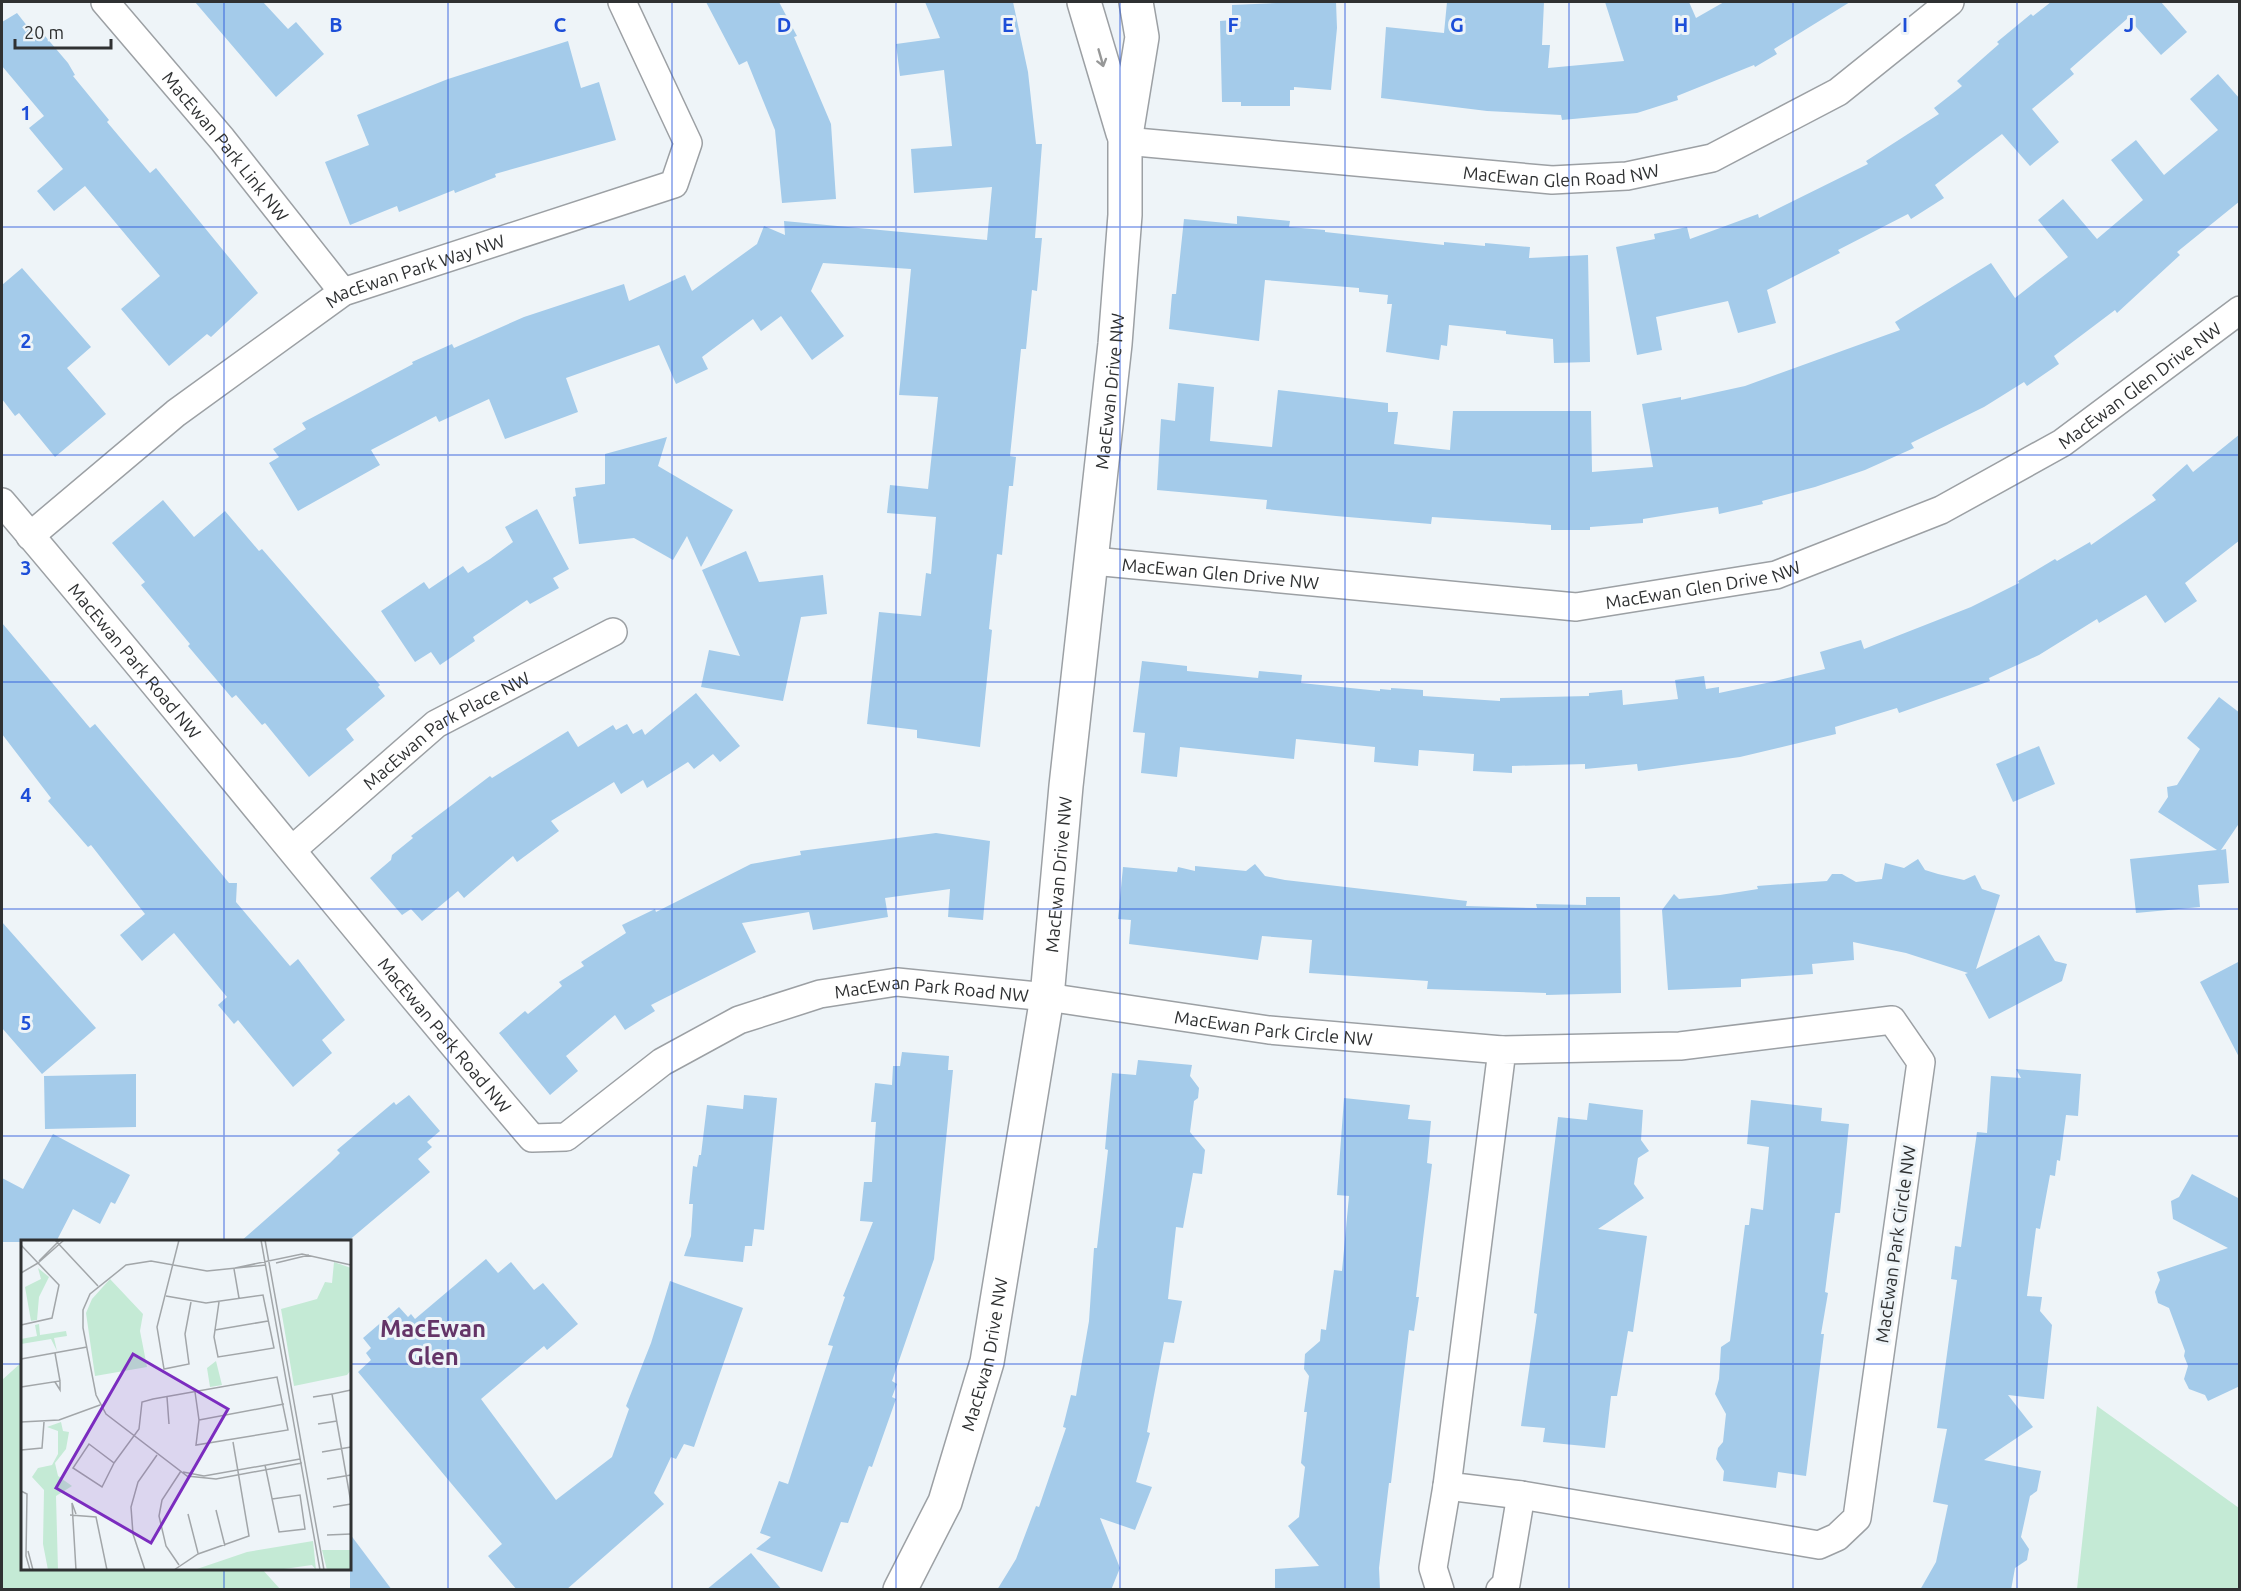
<svg xmlns="http://www.w3.org/2000/svg" width="2241" height="1591" font-family="Ubuntu,sans-serif">
<style>
.green{fill:#c4ead5}
.building{fill:#a4cbea}
.lines{fill:none;stroke-linecap:round;stroke-linejoin:round}
.minor-casing{stroke:#9ca0a4;stroke-width:30}
.tertiary-casing{stroke:#9ca0a4;stroke-width:36}
.minor{stroke:#fff;stroke-width:27}
.tertiary{stroke:#fff;stroke-width:33}
.oneway{stroke:#979898}
.grid{fill:none;stroke:#1d4ed8;stroke-width:1.5;stroke-opacity:0.55}
.labels{text-anchor:middle;dominant-baseline:central;stroke-width:6;stroke-linejoin:round;paint-order:stroke}
.street-label{font-size:18px;fill:#2f3132;stroke:#eef4f8}
.district-label{font-size:24px;font-weight:bold;fill:#643467;stroke:#eef4f8}
.inset-road{fill:none;stroke:#a2a6a9;stroke-width:1.5}
.view{fill:#7b2cbf;fill-opacity:0.15;stroke:#7b2cbf;stroke-width:3}
.inset-edge{fill:none;stroke:#2f3132;stroke-width:3}
.grid-label{font-size:20px;text-anchor:middle;font-weight:bold;fill:#1d4ed8;stroke:#eef4f8;stroke-width:6;stroke-linejoin:round;paint-order:stroke}
</style>
<rect width="100%" height="100%" fill="#eef4f8"/>
<!-- green -->
<path class="green" d="M22 1362V1568L262 1569 280 1589H2V1380Z
M2097 1406 2239 1508V1589H2077Z"/>
<!-- building -->
<path class="building" d="M195 2H263L288 29 296 22 324 54 276 97Z
M706 2H779L797 36 794 37 831 124 836 199 782 203 775 130 747 61 739 65Z
M925 2H1013L1028 72 1036 144H1042L1035 238H1042L1037 291 1032 290 1026 349H1021L1010 456 1016 457 1013 486H1009L1002 555 997 554 989 629 992 630 980 747 917 738V730L867 724 879 612 921 616 926 573 931 574 936 517 887 513 890 485 928 489 938 397 899 395 911 269 823 263 811 291 844 336 812 360 781 316 761 331 753 319 702 357 708 369 676 384 659 345 566 378 578 412 505 439 489 399 439 422 436 416 371 450 380 465 298 511 269 463 279 457 273 449 306 429 302 423 413 364 412 362 452 344 454 348 524 317 624 284 629 301 685 275 692 291 757 244 764 226 785 235 784 221 987 240 992 187 914 193 911 149 952 146 944 70 900 76 896 44 940 38Z
M1302 2H1336L1337 28 1331 90 1294 87V90H1290V106H1241V102H1222L1220 21 1232 20V5Z
M1447 2H1544L1542 45H1550L1548 68 1624 61 1605 2H1689L1696 18 1724 2H1850L1774 49 1777 54 1755 67 1754 65 1677 96 1678 100 1637 113 1562 120 1561 115 1487 111 1381 98 1386 27 1444 33Z
M2051 2H2161L2187 32 2161 55 2128 18 2070 69 2074 74 2032 109 2059 142 2030 166 2002 134 1935 185 1944 198 1911 219 1908 214 1838 250 1840 253 1767 290 1776 323 1738 333 1728 301 1656 317 1662 350 1637 355 1616 247 1655 239 1654 234 1687 227 1690 239 1758 214 1759 218 1868 164 1866 161 1939 114 1934 108 1962 86 1957 81 1999 44 1997 42 2031 14 2033 16Z
M17 13 39 41 45 36 68 63 75 75 73 76 109 120 107 122 150 173 156 168 258 293 211 337 207 334 169 366 121 309 160 276 85 186 54 211 37 191 63 169 29 128 44 116 2 66V22Z
M568 41 581 88 599 82 616 140 495 174 496 177 455 193 454 190 399 212 397 206 350 225 325 162 369 145 357 115 448 79Z
M2218 74 2240 99V201L2177 252 2180 255 2117 313 2115 310 2054 356 2059 364 2027 386 2024 382 1984 407 1911 443 1914 448 1865 470 1815 487 1762 501 1763 504 1719 514 1718 507 1643 519V523L1590 527V530H1551V525L1432 517 1431 524 1336 516 1266 509 1267 500 1157 490 1161 419 1175 421 1178 383 1214 387 1210 441 1272 447 1278 390 1388 403V412H1398L1394 444 1450 450 1453 411H1591L1592 472 1653 467 1642 404 1681 397V400L1745 386 1900 330 1895 322 1991 263 2015 298 2068 257 2038 220 2063 199 2097 239 2143 200 2111 160 2136 140 2164 175 2218 130 2190 99Z
M1237 216 1290 221 1289 227 1325 230V232L1444 245V242L1485 246V243L1530 247 1529 258 1588 255 1590 362 1554 363 1553 339 1506 334V331L1449 325 1447 346 1441 345 1439 360 1386 352 1392 304H1387L1388 295 1359 292V288L1265 280 1259 341 1169 329 1172 294H1176L1184 219 1237 224Z
M22 268 91 347 67 368 106 414 55 457 19 413 15 416 2 399V285Z
M2240 434V540L2185 583 2197 601 2165 623 2146 595 2099 623 2097 619 2039 655 1989 678 1990 681 1899 713 1897 708 1835 727 1836 734 1740 757 1638 771 1637 764 1585 769V764L1512 766V773L1473 771 1474 754 1419 750 1418 766 1374 762 1375 747 1296 739 1294 759 1180 747 1177 777 1141 773 1145 733 1133 732 1142 661 1187 666V671L1258 678 1259 671 1302 675 1301 683 1380 691V689L1391 690V688L1423 690V696L1500 701V698L1589 696V693L1622 690 1623 705 1678 699 1675 680 1704 676 1706 689 1719 687V693L1771 682 1825 669 1820 652 1861 640 1864 649 1971 607 2019 583 2018 581 2055 559 2057 561 2090 542 2091 545 2156 500 2152 495 2187 464 2193 472Z
M667 437 658 466 733 510 701 567 687 536 673 560 634 538 579 544 573 497 576 496 575 488 605 484V454Z
M163 500 194 537 225 511 259 551 262 549 380 685 378 687 385 696 346 729 354 740 309 777 265 723 262 725 236 695 232 698 188 646 190 644 141 585 145 582 112 543Z
M537 509 569 569 553 578 559 588 530 604 527 600 473 637 475 641 440 665 431 652 415 662 381 611 424 582 429 589 463 566 468 573 490 559 513 542 505 527Z
M746 551 759 582 823 575 827 614 801 617 783 701 701 687 709 650 740 656 702 570Z
M2 623 90 728 95 724 220 872 229 883H237L236 902 290 966 298 959 345 1020 322 1040 332 1053 293 1087 238 1020 234 1024 218 1005 227 997 174 933 142 961 120 935 145 914 91 845 88 847 48 801 51 798 2 734Z
M696 693 740 746 720 762 713 754 694 769 688 762 647 788 643 780 621 794 614 782 551 821 559 831 517 862 513 856 464 898 458 891 422 921 411 909 402 915 370 878 391 860 392 855 413 838 411 836 490 776 492 778 568 731 578 747 613 725 616 730 627 724 633 734 642 729 645 735Z
M2219 697 2240 713V822L2221 850 2226 849 2229 883 2198 885 2200 907 2136 913 2130 859 2217 850 2158 812 2168 797 2167 787 2177 785 2200 749 2187 738Z
M2039 746 2055 784 2013 802 1996 764Z
M936 833 990 841 983 920 948 917 950 889 885 898 888 917 813 930 809 912 742 923 756 952 651 1005 655 1011 625 1030 615 1015 566 1056 578 1071 550 1095 499 1033 525 1011 528 1014 562 986 559 982 584 966 581 962 626 933 622 925 655 909 656 912 751 864 801 855 800 851Z
M1918 859 1925 870 1938 874 1964 880 1975 875 1982 889 2000 895 1976 969 2039 935 2055 961 2067 964 2062 981 1989 1019 1965 974 1968 973 1906 953 1853 942 1854 960 1812 964 1813 974 1741 979V987L1668 990 1662 910 1674 894 1679 899 1720 895 1758 889 1757 886 1827 881 1832 874H1842L1856 882 1882 879 1885 863 1904 868Z
M1255 864 1265 876 1285 880 1467 901 1466 906 1537 908 1536 904 1586 905V897H1620L1621 993 1546 995V993L1427 989 1428 981 1309 973 1312 940 1262 936 1258 960 1129 944 1131 920 1118 919 1123 867 1177 872 1178 867 1195 871V866L1246 871Z
M2 922 96 1028 42 1074 2 1028Z
M2240 961V1059L2200 982Z
M902 1052 949 1056 948 1070H953L934 1259 892 1381 897 1384 892 1397 896 1399 872 1467 869 1466 848 1523 841 1522 822 1572 756 1549 771 1537 760 1533 779 1481 788 1484 833 1346 828 1345 845 1297 843 1296 873 1222 860 1221 864 1182H872L876 1122H871L875 1083 892 1085 893 1066H900Z
M1138 1060 1192 1065 1190 1076 1199 1088 1198 1098 1194 1101 1190 1132 1205 1150 1202 1174 1193 1173 1183 1228 1176 1227 1168 1299 1182 1301 1174 1343 1164 1342 1147 1432 1150 1433 1136 1482 1152 1487 1135 1530 1100 1518 1120 1568 1111 1590H997L1016 1559 1036 1506 1039 1507 1066 1428 1063 1427 1071 1395 1076 1396 1089 1321 1094 1248H1097L1108 1150 1105 1149 1112 1073 1136 1075Z
M2016 1069 2081 1074 2078 1116 2066 1115 2060 1161 2057 1160 2055 1176 2050 1175 2040 1229 2036 1228 2027 1296 2042 1297 2040 1311 2052 1325 2044 1399 2008 1395 2033 1427 1984 1460 2041 1471 2037 1491 2030 1496 2021 1537 2029 1549 2027 1560 2015 1568 2011 1590H1920L1936 1562 1948 1505 1933 1502 1947 1429 1937 1428 1957 1280 1951 1279 1955 1246 1961 1247 1977 1132 1987 1133 1991 1076 2021 1078Z
M136 1074V1127L45 1129 44 1076Z
M409 1095 440 1131 427 1142 432 1147 418 1159 430 1172 347 1242H240L330 1163 340 1153 337 1150 394 1102 396 1105Z
M744 1095 777 1098 764 1230 754 1229 752 1246H745L743 1262 684 1256 691 1236 693 1204H689L693 1166 697 1167 699 1155H701L707 1105 743 1109Z
M1344 1098 1410 1105 1408 1119 1431 1121 1427 1163 1432 1164 1416 1297H1419L1414 1331 1409 1330 1391 1483H1389L1379 1568 1380 1590H1275V1569L1319 1566 1288 1526 1299 1517 1303 1483 1305 1467 1301 1463 1307 1412H1304L1309 1376 1304 1369 1305 1354 1320 1341 1321 1329 1326 1330 1334 1270 1342 1271 1349 1196 1337 1195Z
M1751 1100 1822 1108 1821 1121 1849 1124 1840 1213H1835L1825 1292 1828 1293 1821 1334H1824L1806 1476 1778 1472 1776 1488 1723 1481 1724 1471 1716 1459 1718 1448 1723 1442 1726 1414 1715 1394 1719 1379 1721 1347 1730 1341 1745 1225H1749L1751 1208 1763 1210 1769 1147 1747 1144Z
M1589 1103 1643 1110 1641 1140 1649 1151 1638 1158 1634 1184 1644 1198 1598 1229 1647 1236 1633 1332 1628 1331 1617 1396H1611L1605 1448 1543 1442 1545 1428 1521 1426 1537 1314 1534 1313 1558 1117 1587 1120Z
M53 1134 130 1175 115 1204 111 1202 100 1224 73 1209 56 1242H2V1178L23 1189Z
M2192 1174 2240 1199V1386L2208 1401 2205 1395 2189 1389 2184 1379 2188 1366 2184 1356 2185 1351 2169 1308 2158 1303 2155 1292 2160 1280 2157 1272 2228 1248 2173 1219 2171 1201 2179 1197Z
M486 1259 498 1273 511 1262 534 1290 543 1283 578 1324 547 1350 544 1346 481 1399 556 1500 612 1457 629 1409 626 1406 651 1343 670 1281 743 1308 694 1447 684 1444 676 1459 671 1457 654 1493 664 1504 566 1590H517L488 1556 502 1544 358 1372 371 1360 366 1353 371 1348 363 1338 399 1307 408 1317 411 1314 415 1319Z
M350 1534 392 1590H350Z
M751 1553 782 1590H706Z"/>
<g class="lines">
<!-- minor casing -->
<g class="minor-casing">
<g id="minor">
<path id="s1" d="M105 2 222 139 343 292"/>
<path id="s2" d="M1125 141 1552 180 1627 176 1712 158 1838 92 1950 2"/>
<path id="s3" d="M2 502C181 712 352 928 532 1138L566 1137 662 1062 739 1020 820 994 897 982 1047 997 1269 1030 1502 1050"/>
<path id="s4" d="M30 536 176 413 343 292 674 184 688 143 622 2"/>
<path id="s5" d="M1093 561 1576 607 1776 575 1941 510 2062 443 2240 310"/>
<path id="s6" d="M293 849 436 724 613 632"/>
<path d="M1892 1020 1921 1062 1857 1518 1837 1537 1819 1545 1521 1495 1447 1486 1502 1050 1680 1046Z"/>
<path d="M1440 1590 1433 1568 1447 1486"/>
<path d="M1500 1590 1506 1584 1521 1495"/>
</g>
</g>
<!-- tertiary casing -->
<g class="tertiary-casing">
<g id="tertiary">
<path d="M1084 2 1123 133"/>
<path id="s7" d="M900 1590 945 1502 987 1362 1047 997 1066 786 1115 344 1125 215V141L1142 37 1136 2"/>
</g>
</g>
<!-- minor -->
<use href="#minor" class="minor"/>
<!-- tertiary -->
<use href="#tertiary" class="tertiary"/>
</g>
<!-- one-way arrows -->
<defs><path id="oneway-shaft" d="M-6 0H5M1.5-3L5.5 0L1.5 3" fill="none" stroke-width="1.6" stroke-linecap="round" stroke-linejoin="round" transform="scale(1.5)"/></defs>
<use class="oneway" href="#oneway-shaft" transform="translate(1101 58) rotate(74)"/>
<!-- grid -->
<path class="grid" d="M224 2V1242M448 2V1590M672 2V1590M896 2V1590M1120 2V1590M1345 2V1590M1569 2V1590M1793 2V1590M2017 2V1590M2 227H2240M2 455H2240M2 682H2240M2 909H2240M2 1136H2240M2 1364H22M350 1364H2240M224 1568V1590"/>
<g class="labels">
<!-- street labels -->
<g class="street-label">
<text stroke="none"><textPath href="#s1" startOffset="188">MacEwan Park Link NW</textPath></text>
<text stroke="none"><textPath href="#s2" startOffset="438">MacEwan Glen Road NW</textPath></text>
<text stroke="none"><textPath href="#s4" startOffset="472">MacEwan Park Way NW</textPath></text>
<text stroke="none"><textPath href="#s5" startOffset="1100">MacEwan Glen Drive NW</textPath></text>
<text stroke="none"><textPath href="#s7" startOffset="1224">MacEwan Drive NW</textPath></text>
<text stroke="none"><textPath href="#s5" startOffset="128">MacEwan Glen Drive NW</textPath></text>
<text stroke="none"><textPath href="#s5" startOffset="614">MacEwan Glen Drive NW</textPath></text>
<text stroke="none"><textPath href="#s3" startOffset="207">MacEwan Park Road NW</textPath></text>
<text stroke="none"><textPath href="#s6" startOffset="195">MacEwan Park Place NW</textPath></text>
<text stroke="none"><textPath href="#s7" startOffset="738">MacEwan Drive NW</textPath></text>
<text stroke="none"><textPath href="#s3" startOffset="1269">MacEwan Park Road NW</textPath></text>
<text stroke="none"><textPath href="#s3" startOffset="1614">MacEwan Park Circle NW</textPath></text>
<text stroke="none"><textPath href="#s3" startOffset="693">MacEwan Park Road NW</textPath></text>
<text transform="translate(1895 1244) rotate(-82)">MacEwan Park Circle NW</text>
<text stroke="none"><textPath href="#s7" startOffset="252">MacEwan Drive NW</textPath></text>
</g>
<!-- district labels -->
<g class="district-label">
<text x="433" y="1328">MacEwan<tspan x="433" dy="28">Glen</tspan></text>
</g>
</g>
<!-- overview -->
<g transform="translate(21 1240)">
<rect width="330" height="330" fill="#eef4f8"/>
<path d="M313 22 330 28V130L326 135 273 146 260 69 296 59 304 42 311 43ZM17 28 28 37 18 57 16 80 10 81 4 47 20 39ZM89 39 122 74 119 91 126 127 74 136 65 73 71 59ZM18 84 19 95 45 91 46 96 33 98 36 111 30 99 0 104V99L16 96 14 85ZM195 121 201 145 189 147 186 128ZM40 182 42 191 48 192 45 209 34 223 37 236 51 246 35 256 37 330H27L22 304 23 250 11 237 17 228 31 225 37 214V191L26 187ZM292 301 295 330 291 325 256 330H173L226 312ZM301 310H330V330H306Z" fill="#c4ead5"/>
<path class="inset-road" d="M34 0 77 46M158 0 136 87 143 129 168 124 164 94 170 62M240 0 299 330M244 0 303 330M0 5 17 23M18 21 39 0M17 23 43 0M255 23 288 15M245 25 186 31 130 21 105 25 69 54 62 70V88L75 155 85 174 166 236 195 239 281 223M214 28 281 14 330 25M213 29 218 58M0 33 17 23 38 45 31 78 0 85M145 56 185 63 242 55 253 108 197 117 193 97 198 62M194 90 247 81M0 119 66 107M34 142 39 150V141M0 147 39 141 34 113M330 150 311 154 330 263M146 157 148 184M292 157 311 154M178 180 263 164M0 182 38 180 79 165M297 184 316 181M68 204 93 223 81 247 52 228ZM0 210 21 208 23 182M301 212 330 207M93 223 118 189 121 162 132 159 256 137 267 190 175 205 178 180 174 152M244 225 258 292 284 289 279 255 251 259M162 232 183 236 279 219M306 239 330 235M0 251 6 254 5 316 9 330M312 267 330 264M195 270 204 306M55 274 51 263 55 330M167 274 177 313M49 275 75 277 86 330M306 295 330 294M7 311 12 330M158 325 145 306 138 276 141 260 160 231M124 330 112 294 110 267 117 242 136 215M153 330 177 314 228 296 212 202"/>
<path class="view" d="M112 114 207 169 130 303 35 248Z"/>
<rect width="330" height="330" class="inset-edge"/>
</g>
<g class="grid-label">
<text x="336" y="32">B</text>
<text x="560" y="32">C</text>
<text x="784" y="32">D</text>
<text x="1008" y="32">E</text>
<text x="1233" y="32">F</text>
<text x="1457" y="32">G</text>
<text x="1681" y="32">H</text>
<text x="1905" y="32">I</text>
<text x="2129" y="32">J</text>
<text x="26" y="120">1</text>
<text x="26" y="348">2</text>
<text x="26" y="575">3</text>
<text x="26" y="802">4</text>
<text x="26" y="1030">5</text>
</g>
<!-- border -->
<rect width="2241" height="1591" fill="none" stroke="#2f3132" stroke-width="6"/>
<!-- scale -->
<path d="M15 39v9h96v-9" fill="none" stroke="#2f3132" stroke-width="3"/>
<text x="24" y="39" font-size="18" fill="#2f3132" stroke="#eef4f8" stroke-width="4.5" paint-order="stroke">20 m</text>
</svg>
